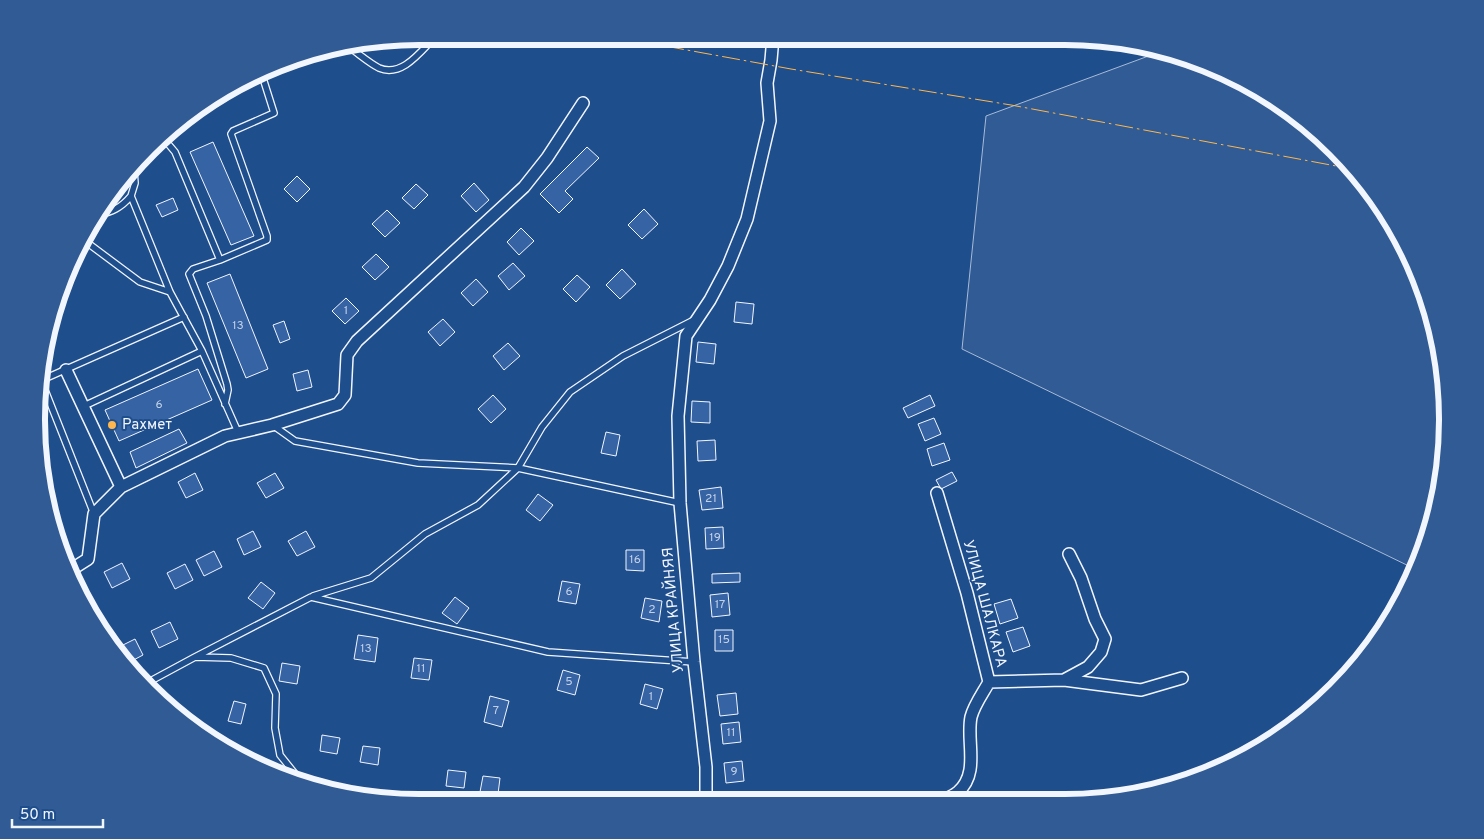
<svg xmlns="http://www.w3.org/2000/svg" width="1484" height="839" font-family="Overpass,sans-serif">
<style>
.built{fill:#305b95;stroke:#a8bbd7}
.building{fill:#3563a3;stroke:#f2f6ff}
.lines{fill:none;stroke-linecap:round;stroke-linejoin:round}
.lane-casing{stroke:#f2f6ff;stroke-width:8}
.street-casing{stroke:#f2f6ff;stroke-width:14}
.lane{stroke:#1f4e8c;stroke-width:5.5}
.street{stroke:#1f4e8c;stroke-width:11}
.power{stroke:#ffb74d;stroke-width:1;stroke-dasharray:18 4 2.5 4;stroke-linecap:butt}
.poi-dot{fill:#ffb74d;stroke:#1f4e8c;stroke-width:2}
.labels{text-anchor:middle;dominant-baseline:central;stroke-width:4;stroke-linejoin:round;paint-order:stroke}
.number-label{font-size:12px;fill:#c3d1e8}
.poi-label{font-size:15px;fill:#f2f6ff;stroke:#1f4e8c;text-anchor:start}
.street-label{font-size:15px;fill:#f2f6ff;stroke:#1f4e8c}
.rim{fill:none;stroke:#f2f6ff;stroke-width:6}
</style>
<rect width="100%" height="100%" fill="#1f4e8c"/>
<!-- built -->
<path class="built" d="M1162 51 1187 57 1256 88 1317 132 1369 186 1408 250 1435 321 1447 395 1444 470 1427 543 1415 569 962 349 986 116Z"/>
<!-- building -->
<path class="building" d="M213 142 254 236 231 245 190 152Z
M587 147 599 158 565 191 573 199 559 213 540 194Z
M297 176 310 189 297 202 284 189Z
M474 183 489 200 476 212 461 196Z
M416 184 428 195 414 209 402 198Z
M173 198 178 210 162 217 156 205Z
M644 209 658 224 642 239 628 225Z
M387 210 400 223 385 237 372 224Z
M521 228 534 241 519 255 507 242Z
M376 254 389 267 375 280 362 267Z
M513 263 525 276 509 290 498 276Z
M622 269 636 284 620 299 606 285Z
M230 274 268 369 246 378 207 283Z
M577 275 590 287 576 302 563 289Z
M476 279 488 292 473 306 461 293Z
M346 298 359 311 345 324 332 311Z
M736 302 754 304 752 324 734 322Z
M443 319 455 332 440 346 428 332Z
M284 321 290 339 280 343 273 325Z
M698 342 716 344 714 364 696 362Z
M508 343 520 356 504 370 493 356Z
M198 369 212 400 119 441 105 410Z
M308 370 312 387 297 391 293 374Z
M493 395 506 409 491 423 478 409Z
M930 395 935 406 908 418 903 408Z
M692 401 710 402V423L691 422Z
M934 418 941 434 925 441 918 424Z
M179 429 187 443 136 468 130 452Z
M606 432 620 435 616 456 601 453Z
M715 440 716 460 698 461 697 441Z
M944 443 950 460 932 466 927 449Z
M952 472 957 481 941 489 936 480Z
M195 473 203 490 186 498 178 482Z
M275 473 284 488 266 498 257 483Z
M721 487 723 508 702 510 699 490Z
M538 494 553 505 540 521 526 510Z
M723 527 724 548 706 549 705 528Z
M253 531 261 547 244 555 237 539Z
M306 531 315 547 297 556 288 541Z
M626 550H644V571L626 570Z
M214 551 222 567 204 576 196 560Z
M122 563 130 579 112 588 104 572Z
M185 564 193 580 175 589 167 573Z
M740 573V582L712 583V574Z
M562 581 580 584 576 604 558 601Z
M261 582 275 593 263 609 248 598Z
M728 593 730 615 712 617 710 595Z
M455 597 469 608 457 624 442 613Z
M645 598 662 601 659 622 641 618Z
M1011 599 1018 618 1000 624 994 604Z
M170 622 178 639 159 648 151 631Z
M1023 627 1030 646 1013 652 1006 632Z
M715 630H733V651H715Z
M358 635 378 638 375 662 354 659Z
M135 639 143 655 126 664 117 648Z
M414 658 432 660 429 680 411 678Z
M282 663 300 666 297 684 279 681Z
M563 670 580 675 575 695 557 690Z
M645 684 663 689 657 709 640 704Z
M736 693 738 714 720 716 717 695Z
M490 696 509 701 502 727 484 722Z
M234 701 246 704 241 724 228 721Z
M739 722 741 742 723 744 721 724Z
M322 735 340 738 337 754 320 751Z
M363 746 380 748 378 765 360 762Z
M742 761 744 781 726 783 724 763Z
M448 770 466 772 464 788 446 786Z
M483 776 500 778 498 794 480 792Z"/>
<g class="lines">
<!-- lane casing -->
<g class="lane-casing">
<path id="lane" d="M350 48C359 54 369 63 379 68 402 78 421 51 436 36
M245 84 263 78
M164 139 175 152 220 260 193 269 189 274 206 316 227 384 228 390 225 404
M134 171 135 183 131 196 170 292 202 351 238 432
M97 215C112 212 121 208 131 196
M85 241 140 282 170 292
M220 260 267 240V236L231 134 233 131 274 113 262 75
M44 379 184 317
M43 385 94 514
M84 406 202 351
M274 426 295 441 418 463 518 468 680 503
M313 596 371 578 425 534 478 505 518 468 542 427 570 392 623 356 694 320
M195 657 311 597 548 652 694 662
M145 684 195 657 231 658 264 668 276 694 275 728 280 755 300 780
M1240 757 1242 754
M300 781V780L400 802"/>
</g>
<!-- street casing -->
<g class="street-casing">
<path id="street" d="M66 370 121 487
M937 493 967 593 989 682C983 693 974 705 971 717 966 741 980 773 958 792 955 795 949 797 945 800
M69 571 88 559 94 514 121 487 225 436 272 425 338 404 345 395 347 355 357 341 524 187 547 158 583 103
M1064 680 1088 667 1101 652 1105 639 1095 619 1081 578 1069 554
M989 682 1064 680 1141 690 1182 678
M706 801V767L694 662 680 503 678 416 686 336 710 300 728 266 747 219 770 121 767 83 771 60 773 37"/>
</g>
<!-- lane -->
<use href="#lane" class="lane"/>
<!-- street -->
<use href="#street" class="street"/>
<!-- power -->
<path class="power" d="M610 36 791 69 1011 105 1352 169
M901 43 907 37"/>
</g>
<!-- markers -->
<circle class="poi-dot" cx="112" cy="425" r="5"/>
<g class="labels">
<!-- number labels -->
<g class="number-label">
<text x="346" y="311">1</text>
<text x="238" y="326">13</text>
<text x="159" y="405">6</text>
<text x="711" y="499">21</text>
<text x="715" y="538">19</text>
<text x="635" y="560">16</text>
<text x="569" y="592">6</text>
<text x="720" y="605">17</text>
<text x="652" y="610">2</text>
<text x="724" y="640">15</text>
<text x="366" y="649">13</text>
<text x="421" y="669">11</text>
<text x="569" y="682">5</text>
<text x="651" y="697">1</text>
<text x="496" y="711">7</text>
<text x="731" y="733">11</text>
<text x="734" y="772">9</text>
</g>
<!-- poi labels -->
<g class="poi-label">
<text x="122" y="425">Рахмет</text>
</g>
<!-- street labels -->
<g class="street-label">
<text transform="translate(984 604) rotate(75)">УЛИЦА ШАЛКАРА</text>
<text transform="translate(674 610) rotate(-95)">УЛИЦА КРАЙНЯЯ</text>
</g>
</g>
<!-- crop -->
<path d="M0 0H1484V839H0ZM419 45H1065A374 374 0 0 1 1439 419V420A374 374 0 0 1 1065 794H419A374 374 0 0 1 45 420V419A374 374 0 0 1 419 45Z" fill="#305b95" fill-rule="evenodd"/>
<path class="rim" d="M419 45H1065A374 374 0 0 1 1439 419V420A374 374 0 0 1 1065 794H419A374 374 0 0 1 45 420V419A374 374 0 0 1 419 45Z"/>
<!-- scale -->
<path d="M12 819v8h91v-8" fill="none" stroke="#f2f6ff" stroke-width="2.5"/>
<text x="20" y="819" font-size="15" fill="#f2f6ff" stroke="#1f4e8c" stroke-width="4" paint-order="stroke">50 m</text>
</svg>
